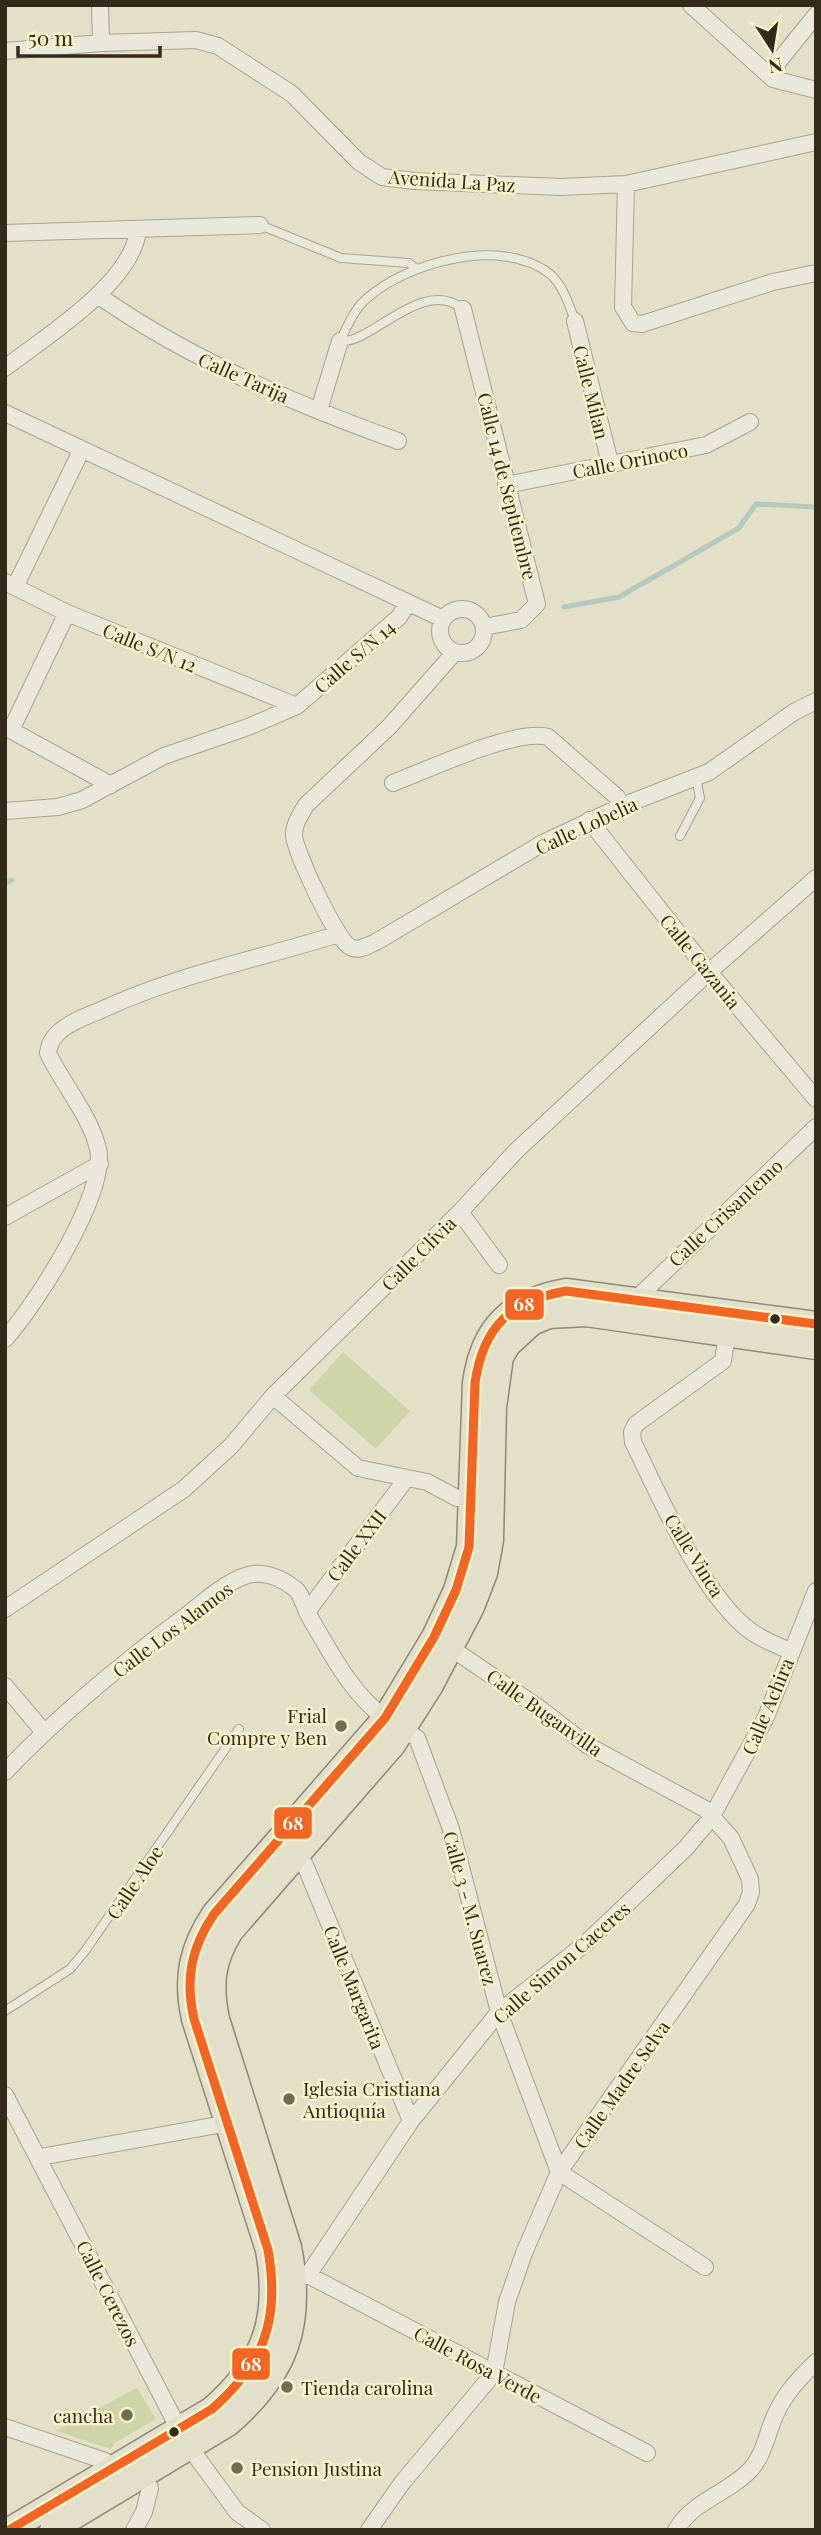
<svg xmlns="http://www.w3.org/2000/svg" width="821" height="2535" font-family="'Playfair Display',serif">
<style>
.green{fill:#cdd5a9}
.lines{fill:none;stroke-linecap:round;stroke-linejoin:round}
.stream{stroke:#b4c9bf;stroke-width:5}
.lane-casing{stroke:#a7a391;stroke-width:10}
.street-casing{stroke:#a7a391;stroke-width:18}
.primary-casing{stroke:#8d8878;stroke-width:27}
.lane{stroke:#eae8da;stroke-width:8}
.street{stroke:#eae8da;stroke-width:16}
.primary{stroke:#e2dfca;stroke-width:24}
.bus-1-casing{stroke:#f6f1cb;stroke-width:14}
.bus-1{stroke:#f26522;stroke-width:9}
.bus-dot{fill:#342b1b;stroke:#f6f1cb;stroke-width:2.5}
.poi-dot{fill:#716a57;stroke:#f6f1cb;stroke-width:2.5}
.labels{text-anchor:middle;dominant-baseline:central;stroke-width:5;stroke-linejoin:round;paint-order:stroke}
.street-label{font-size:19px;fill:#342b1b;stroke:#f6f1cb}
.poi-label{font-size:19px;fill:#342b1b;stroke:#f6f1cb;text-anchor:start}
.line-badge{stroke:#f6f1cb;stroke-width:2.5}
.badge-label{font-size:19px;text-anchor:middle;font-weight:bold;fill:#fff}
</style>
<rect width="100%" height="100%" fill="#e3e0c7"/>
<!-- green -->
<path class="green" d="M343 1352 410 1411 376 1449 309 1390Z
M137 2388 156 2419 115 2443 111 2449 56 2431Z"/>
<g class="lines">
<!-- stream -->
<path class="stream" d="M564 607 619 597 739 528 756 504 816 507
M5 883 12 880"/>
<!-- lane casing -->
<g class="lane-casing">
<path id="lane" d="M260 225 341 258 409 263 415 268
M463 309C422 276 371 345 340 341 347 327 354 310 365 300 406 262 502 236 550 274 563 285 569 305 575 321
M680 836 700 798 696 778
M5 2011 70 1969 85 1951 239 1729"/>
</g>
<!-- street casing -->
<g class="street-casing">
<path id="street" d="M100 5 101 43
M691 5 773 79 816 90
M5 51 101 43 196 40 218 46 292 94 359 162 382 177 414 181 561 187 626 184 816 142
M773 79 778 62 816 15
M626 184 623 307 633 323 642 324 773 282 816 273
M5 233 260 225
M99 296C191 360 293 403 398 441
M463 309 537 604 521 620 484 627
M575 321 610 463
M5 368C46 336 131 284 138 231
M319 410 340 341
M5 413 443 619
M506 485 706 445 750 422
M5 582 67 613 297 706
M15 587 81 451
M440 631a22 22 0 1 1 44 0a22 22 0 1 1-44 0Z
M455 652 389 727 306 805C300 815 294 824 294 835 295 852 337 941 350 947 358 952 369 945 376 942L543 843 622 806 709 772 794 712 816 701
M5 727 111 785
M11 730 67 613
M393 783C427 770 516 728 548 737L617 797 622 806
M5 811 58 807 82 800 164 756 248 727 297 706 399 617 408 603
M589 820 709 972 816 1099
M460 1212 499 1265
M5 1217 100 1164
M636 1299 816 1127
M727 1334 723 1361 636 1424 632 1432 633 1442C661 1499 696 1582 743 1625 756 1637 774 1644 790 1651
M5 1339C35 1306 108 1193 98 1149 90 1115 63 1085 48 1053 49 1045 51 1040 57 1034 68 1023 84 1017 99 1011 175 975 259 959 339 934
M273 1396 358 1468 427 1482 457 1498 472 1499
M5 1609 184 1489 231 1446 273 1396 460 1212 516 1151 709 972 816 878
M307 1612 406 1479
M5 1686 44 1732
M404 1730 417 1738 451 1829 499 2012 559 2172 705 2267
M5 1772C59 1715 120 1665 183 1618 202 1604 222 1584 245 1576 262 1570 280 1577 294 1588 302 1593 304 1608 309 1616 330 1651 351 1694 385 1718
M297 1853 305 1865 411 2121
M5 2095 179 2429
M40 2157 229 2123
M308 2275 647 2453
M295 2278 308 2275 411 2121 499 2012 586 1943 686 1848 711 1818 766 1717 816 1591
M5 2427 105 2461 111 2469
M190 2448 237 2512 262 2530
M134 2530 144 2512 150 2488 143 2476
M369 2530 402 2483 494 2373 507 2302 524 2253 559 2172 747 1904 751 1892 750 1879 731 1838 705 1809 587 1745 542 1710 451 1648
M676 2530C693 2500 730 2493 752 2468 763 2454 766 2439 772 2423 781 2398 797 2380 816 2362"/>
</g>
<!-- primary casing -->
<g class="primary-casing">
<path id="primary" d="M9 2530 212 2409C265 2363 280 2318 268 2250L194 2019C185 1979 191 1948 214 1914L385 1718 434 1637 456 1590 469 1547 475 1383C483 1326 511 1301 566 1291L816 1324
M52 2530 228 2424C287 2373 304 2324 289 2247L217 2019C210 1985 212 1961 231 1931L393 1745 431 1685 472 1607 485 1573 491 1540 494 1407 501 1357 508 1345 532 1323 549 1316 586 1314 816 1347"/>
</g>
<!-- lane -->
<use href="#lane" class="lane"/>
<!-- street -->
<use href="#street" class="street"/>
<!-- primary -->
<use href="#primary" class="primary"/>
<!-- bus-1 casing -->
<g class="bus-1-casing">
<path id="bus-1" d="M9 2530 212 2409C265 2363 280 2318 268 2250L194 2019C185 1979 191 1948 214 1914L385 1718 434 1637 456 1590 469 1547 475 1383C483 1326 511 1301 566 1291L816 1324"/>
</g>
<!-- bus-1 -->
<use href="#bus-1" class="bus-1"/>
</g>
<!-- markers -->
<g class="bus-dot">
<circle cx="775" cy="1319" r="6"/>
<circle cx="174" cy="2432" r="6"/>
</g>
<g class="poi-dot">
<circle cx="341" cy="1726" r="7"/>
<circle cx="289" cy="2099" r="7"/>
<circle cx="287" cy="2387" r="7"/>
<circle cx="127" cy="2415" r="7"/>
<circle cx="237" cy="2468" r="7"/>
</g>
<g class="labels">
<!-- street labels -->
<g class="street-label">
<text transform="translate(452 180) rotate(4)">Avenida La Paz</text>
<text transform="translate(244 377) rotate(24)">Calle Tarija</text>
<text transform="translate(592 392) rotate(76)">Calle Milan</text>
<text transform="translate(630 460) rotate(-11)">Calle Orinoco</text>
<text transform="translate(508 486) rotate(76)">Calle 14 de Septiembre</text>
<text transform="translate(150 647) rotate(22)">Calle S/N 12</text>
<text transform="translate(354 656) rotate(-41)">Calle S/N 14</text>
<text transform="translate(586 825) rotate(-25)">Calle Lobelia</text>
<text transform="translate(701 961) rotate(51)">Calle Gazania</text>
<text transform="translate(725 1212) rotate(-43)">Calle Crisantemo</text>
<text transform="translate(418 1253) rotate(-45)">Calle Clivia</text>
<text transform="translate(356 1545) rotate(-53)">Calle XXII</text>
<text transform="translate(695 1555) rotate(58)">Calle Vinca</text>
<text transform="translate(172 1629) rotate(-37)">Calle Los Alamos</text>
<text transform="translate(767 1706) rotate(-67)">Calle Achira</text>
<text transform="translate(545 1712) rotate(35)">Calle Buganvilla</text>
<text transform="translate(134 1882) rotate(-56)">Calle Aloe</text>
<text transform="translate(471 1908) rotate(75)">Calle 3 - M. Suarez</text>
<text transform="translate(561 1962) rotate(-41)">Calle Simon Caceres</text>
<text transform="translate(355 1987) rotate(68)">Calle Margarita</text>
<text transform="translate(621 2084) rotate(-55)">Calle Madre Selva</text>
<text transform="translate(109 2293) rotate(63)">Calle Cerezos</text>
<text transform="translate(478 2364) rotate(28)">Calle Rosa Verde</text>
</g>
<!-- poi labels -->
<g class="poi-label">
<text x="327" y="1715" text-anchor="end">Frial<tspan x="327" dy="22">Compre y Ben</tspan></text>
<text x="303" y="2088">Iglesia Cristiana<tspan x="303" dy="22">Antioquía</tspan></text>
<text x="301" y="2387">Tienda carolina</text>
<text x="113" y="2415" text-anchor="end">cancha</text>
<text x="251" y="2468">Pension Justina</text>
</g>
</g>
<g class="line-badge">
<rect x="504" y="1288" width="41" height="33" rx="7" fill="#f26522"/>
<rect x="273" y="1806" width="40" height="34" rx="7" fill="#f26522"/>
<rect x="231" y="2347" width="40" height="34" rx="7" fill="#f26522"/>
</g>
<g class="badge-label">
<text x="524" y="1311">68</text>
<text x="293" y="1830">68</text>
<text x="251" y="2371">68</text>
</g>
<!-- border -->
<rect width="821" height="2535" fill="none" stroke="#342b1b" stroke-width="14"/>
<!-- north arrow -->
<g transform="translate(772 49) rotate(168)" stroke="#f6f1cb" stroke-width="5" paint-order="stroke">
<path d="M0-5L12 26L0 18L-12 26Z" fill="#342b1b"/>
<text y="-10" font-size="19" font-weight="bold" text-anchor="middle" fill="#342b1b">N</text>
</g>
<!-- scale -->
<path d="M18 46v10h142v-10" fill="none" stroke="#342b1b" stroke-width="3.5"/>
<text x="28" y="46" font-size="21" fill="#342b1b" stroke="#f6f1cb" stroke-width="5" paint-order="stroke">50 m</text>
</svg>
